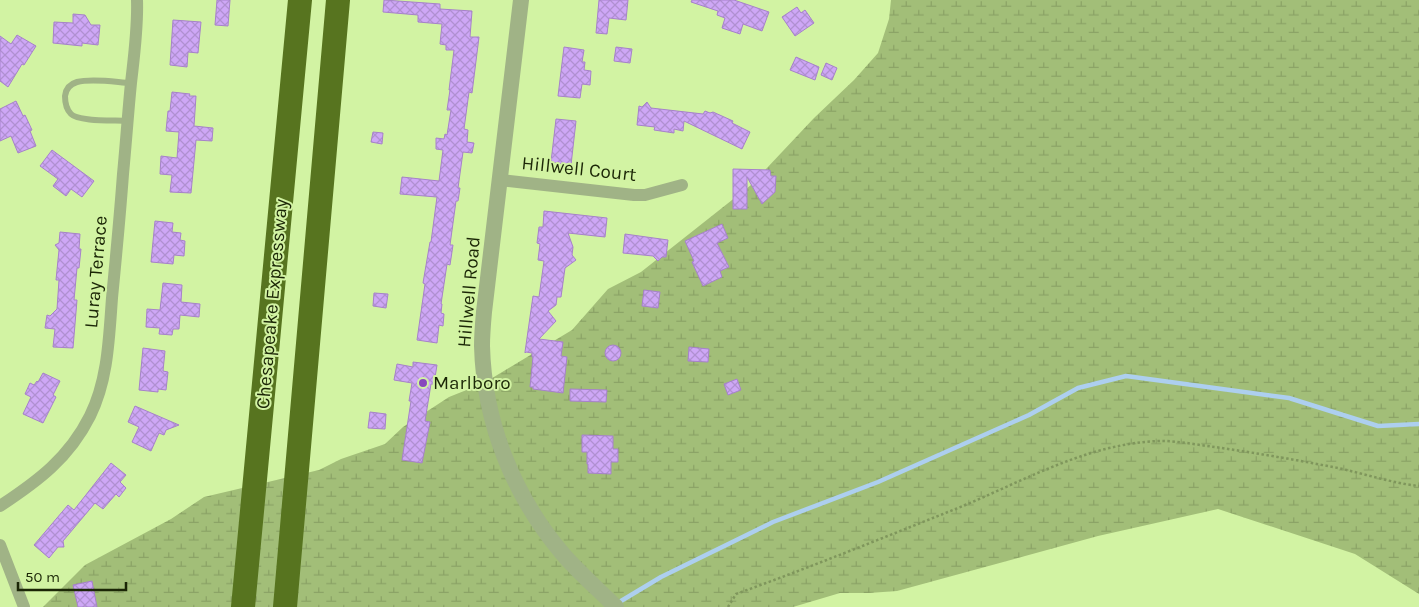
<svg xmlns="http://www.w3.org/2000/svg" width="1419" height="607" font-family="Karla,sans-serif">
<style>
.wetland{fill:url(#wetland-marsh)}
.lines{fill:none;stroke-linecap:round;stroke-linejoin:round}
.stream{stroke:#adcfef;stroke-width:4.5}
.building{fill:url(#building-cross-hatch);stroke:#a682c9}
.path{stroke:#7f965c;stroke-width:2.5;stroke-dasharray:2.5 2.5;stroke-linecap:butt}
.service{stroke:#a0b386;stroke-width:6}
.minor{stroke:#a0b386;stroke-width:12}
.tertiary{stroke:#a0b386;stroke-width:16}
.motorway{stroke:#57741f;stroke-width:24}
.poi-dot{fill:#8847bd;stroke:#d2f3a3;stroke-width:2}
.labels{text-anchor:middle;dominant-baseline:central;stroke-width:4;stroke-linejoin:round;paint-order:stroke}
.street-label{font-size:19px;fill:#1b2606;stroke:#d2f3a3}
.poi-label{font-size:19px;fill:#1b2606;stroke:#d2f3a3;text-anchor:start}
</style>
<defs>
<pattern id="wetland-marsh" width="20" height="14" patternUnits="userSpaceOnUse" patternTransform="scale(1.25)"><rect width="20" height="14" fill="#a2be78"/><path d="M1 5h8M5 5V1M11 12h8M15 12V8" fill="none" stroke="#8ba366"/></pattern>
<pattern id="building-cross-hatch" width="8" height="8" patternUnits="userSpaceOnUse" patternTransform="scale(1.25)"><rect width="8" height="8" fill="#cea7f6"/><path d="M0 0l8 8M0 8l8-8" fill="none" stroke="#b090d1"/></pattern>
</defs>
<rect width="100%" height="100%" fill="#d2f3a3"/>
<!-- wetland -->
<path class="wetland" d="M891 0H1419V594L1355 554 1218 509 1098 536 897 591 869 593H840L793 607H43L85 565 171 519 204 497 319 470 341 459 385 444 403 427 449 397 484 383 572 330 608 289 641 272 751 185 814 118 854 80 878 53 889 19Z"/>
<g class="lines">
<!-- stream -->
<path class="stream" d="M616 604 661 577 773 522 878 482 1029 415 1078 388 1126 376 1289 398 1378 426 1419 424"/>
</g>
<!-- building -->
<path class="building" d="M217 0H230L228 26 215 25Z
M384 0 440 4V9L472 11 470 37H479L472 93 469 92 464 129 468 130 467 142 474 143 472 153 463 152 458 188H460L458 201H456L450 245H453L450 265 447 264 441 304H442L441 313 444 314 443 326 439 325 437 343 417 340 425 284 423 283 430 242H431L437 197 400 194 402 177 439 181 443 150 436 149V138L444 139 445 134 447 135 451 110H447L450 90H449L454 50H446V45L440 44 442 24 418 22V15L383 12Z
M599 0H628L626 20 609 18 607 34 596 33Z
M692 0H734L769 12 762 31 743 24 740 34 722 28 725 18 717 15 718 11 691 2Z
M797 7 801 13 805 10 814 23 795 36 782 17Z
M73 14 85 15 91 25H100L98 45 82 43V46L53 43 54 22 73 23Z
M173 20 201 22 198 53 188 52 187 67 170 65Z
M17 35 36 46 24 65 22 64 8 87 0 81V36L11 44Z
M564 47 584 50 582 62H585L584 70 591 71 590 85 582 84 580 98 558 96Z
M616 47 632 49 630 63 614 61Z
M796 57 819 67 815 80 790 70Z
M826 63 837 68 832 80 821 75Z
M172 92 190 94 189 96H196L194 126 213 128 212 141 196 140 191 193 170 192 172 175 160 174 161 156 177 158 179 132 166 131 168 111H170Z
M16 101 23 116 25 115 32 130 30 131 36 146 18 153 11 136 0 141V109Z
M647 102 651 108 703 114 705 111 710 113 713 112 733 121 732 123 750 132 742 149 684 121 683 131 674 129V133L654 130 655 127 637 125 639 106 642 107Z
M556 119 576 121 571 165 551 162Z
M373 132 383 133 382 144 371 142Z
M52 150 94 181 82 197 71 189 66 196 53 186 58 179 40 166Z
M733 169 770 170 771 176H776L775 192 762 204 747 177V209H733Z
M544 211 607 218 605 237 568 233 573 247 572 255 576 260 565 268 561 297H557L556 305 548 311 556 321 539 339 563 342 561 356 567 357 563 393 533 389V387H530L533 357H532V353L526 352 525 353V352L533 296 539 297 544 261 538 260 540 244 537 243 539 227H543Z
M155 221 173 223 172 232 181 233 180 240 185 241 184 256 174 255 173 264 151 262Z
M722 224 728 238 717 243 729 267 720 271 722 277 703 286 692 262 694 261 685 241Z
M60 232 80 234 79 249H81L79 268H77L74 300H77L73 348 53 347 55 329 45 328 47 315 50 316 57 309 59 280H56L59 250 55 245 59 243Z
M625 234 668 240 666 257H662L658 261 653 256 623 253Z
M163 283 182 285 181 302 200 304 199 317 180 315 179 329H173L172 335 159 334 160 328 146 327 147 309 160 310Z
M644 290 660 292 658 308 642 306Z
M374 293 388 294 386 308 373 306Z
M605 353a8 8 0 1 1 16 0a8 8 0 1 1-16 0Z
M689 347 709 349 708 362 688 361Z
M143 348 165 351 163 371 168 372 166 390 158 389V392L139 390Z
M413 362 437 365 434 384H431L425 421 430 422 422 463 402 460 411 401H409L412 383 394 380 397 364 413 367Z
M43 373 60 381 53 395 56 397 43 423 23 414 31 397 25 394 30 383 34 385 37 381 38 382Z
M737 379 741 390 728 395 724 384Z
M570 389 607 390 606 402 570 401Z
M135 406 179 425 166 430 164 435 159 433 151 451 132 442 139 427 128 422Z
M370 412 386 414 385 429 368 428Z
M582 435 613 436V449H618V462H611V474L588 473V464H587V452H582Z
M111 463 126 475 120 482 126 488 119 497 116 494 103 509 95 503 63 541 64 547H58L49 558 34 545 68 505 74 510Z
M92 581 97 607H78L73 585Z"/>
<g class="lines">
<!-- path -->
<path class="path" d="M728 607 736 594C811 567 885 537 958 508 1024 481 1090 442 1162 441 1179 441 1198 445 1215 447 1256 453 1297 460 1338 468 1365 474 1392 483 1419 486"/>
<!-- service -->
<path class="service" d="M128 121C115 120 79 122 71 114 66 109 65 102 65 96 66 88 70 84 77 82 92 78 115 82 131 83"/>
<!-- minor -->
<path class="minor" d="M500 180 634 195H645L682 185
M0 506C38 481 69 458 90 416 108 380 109 338 112 298 116 257 120 215 123 174 126 143 128 113 131 83 134 56 138 28 137 0
M0 545 24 607"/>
<!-- tertiary -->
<path class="tertiary" d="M521 0 484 312C483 323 482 335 482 346 484 422 513 495 562 553 578 572 598 589 616 607"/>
<!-- motorway -->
<path class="motorway" d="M243 607 300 0
M285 607 338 0"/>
</g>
<!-- markers -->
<circle class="poi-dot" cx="423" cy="383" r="5"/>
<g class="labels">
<!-- street labels -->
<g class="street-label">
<text transform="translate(579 169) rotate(6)">Hillwell Court</text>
<text transform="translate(96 272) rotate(-85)">Luray Terrace</text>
<text transform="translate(469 292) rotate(-85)">Hillwell Road</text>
<text transform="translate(272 304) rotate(-85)">Chesapeake Expressway</text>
</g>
<!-- poi labels -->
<g class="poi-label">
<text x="433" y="383">Marlboro</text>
</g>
</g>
<!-- scale -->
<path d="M18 582v8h108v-8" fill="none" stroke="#1b2606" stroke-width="2.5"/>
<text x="25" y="582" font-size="15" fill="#1b2606" stroke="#d2f3a3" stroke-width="4" paint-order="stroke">50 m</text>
</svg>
